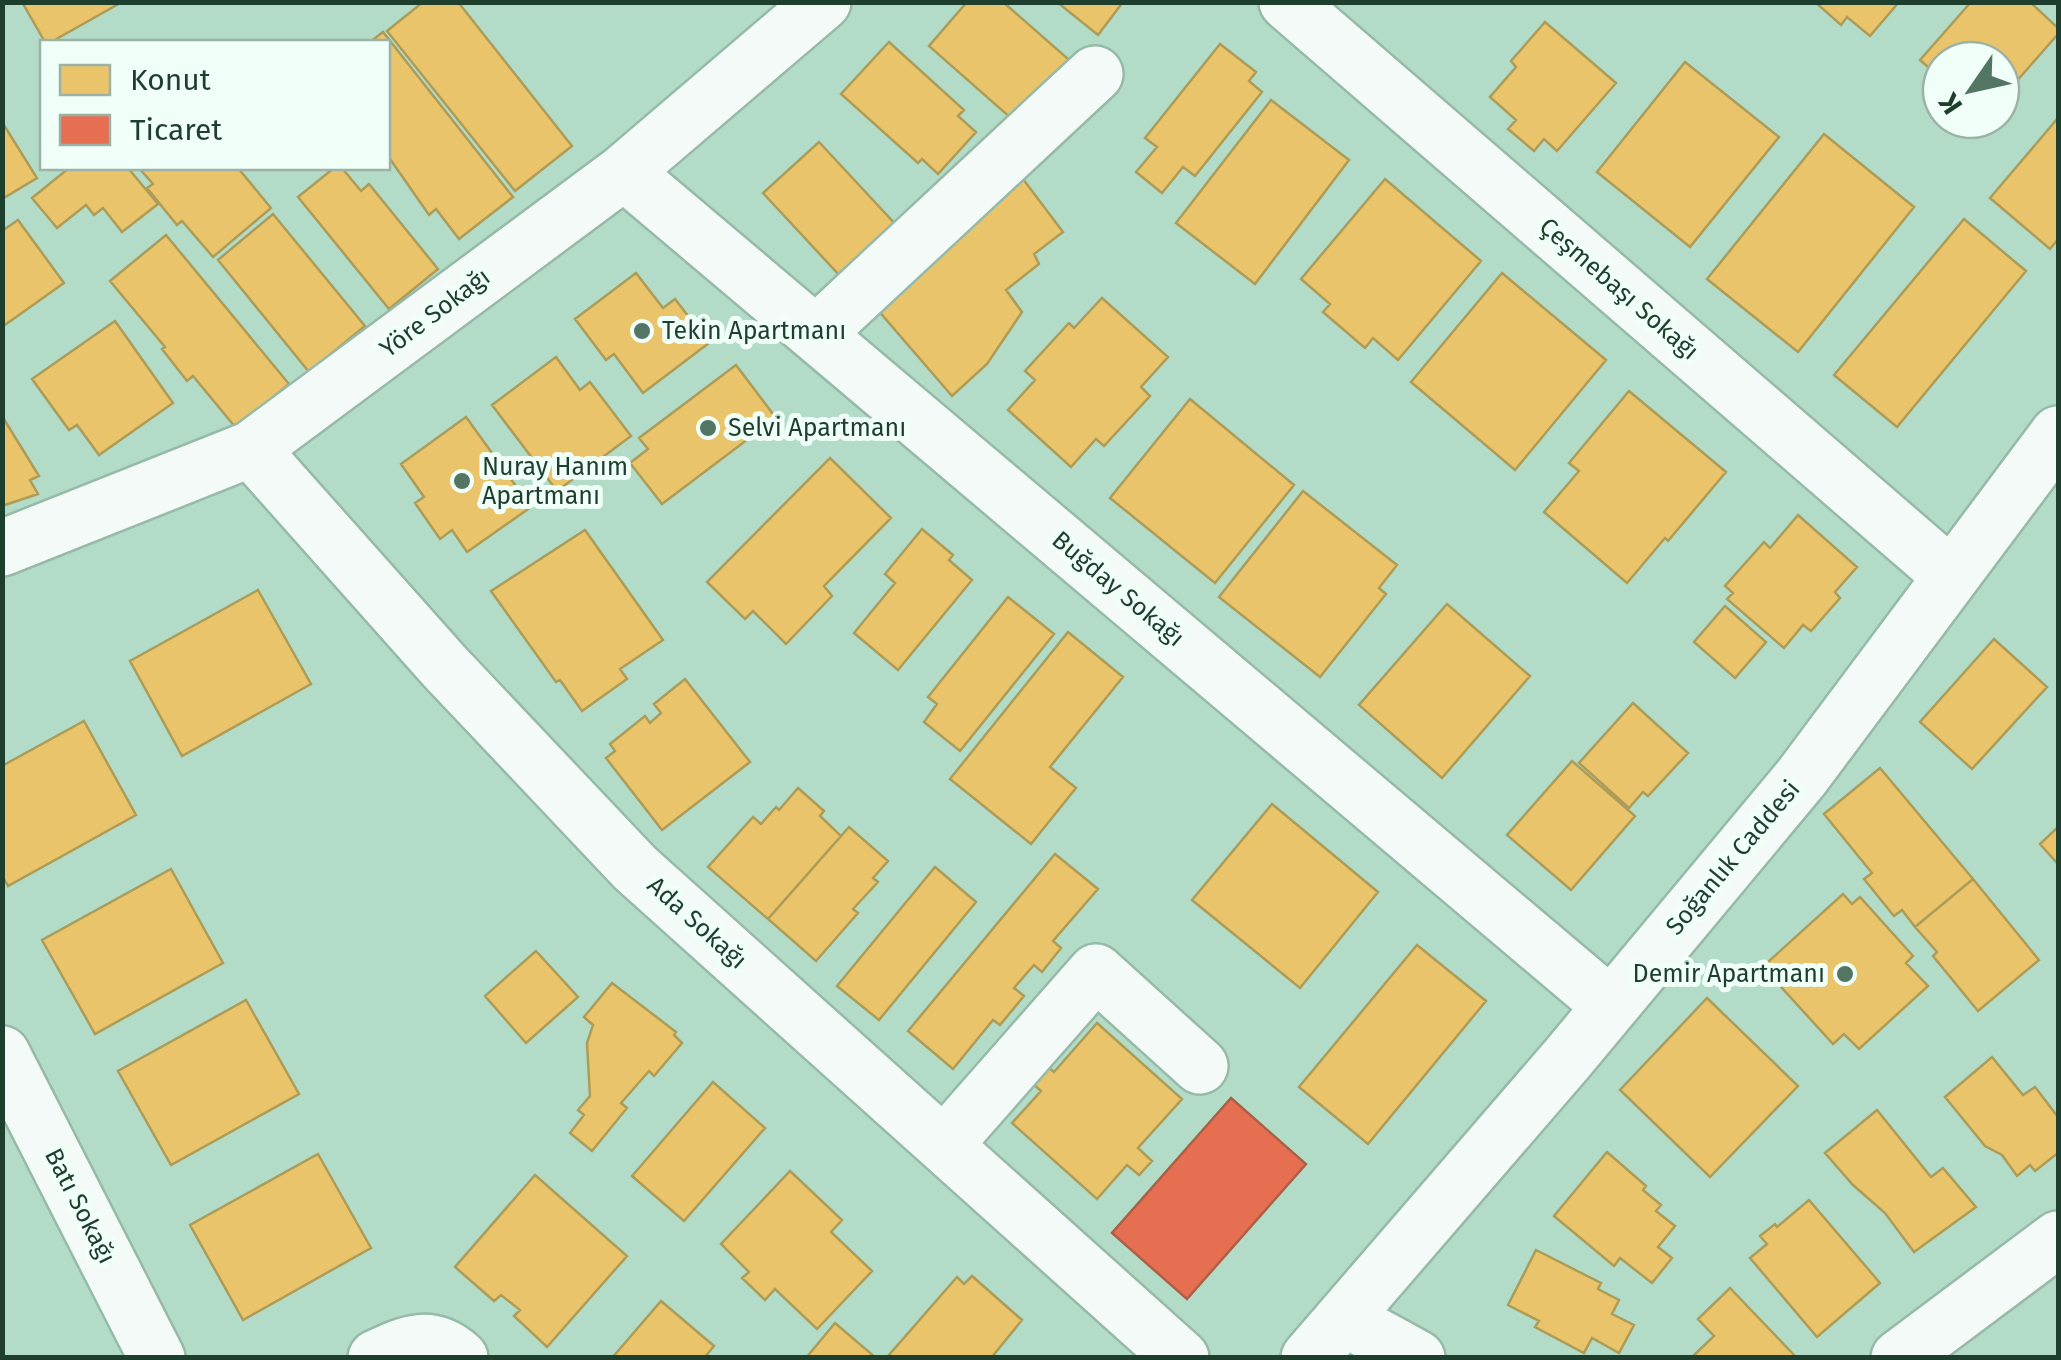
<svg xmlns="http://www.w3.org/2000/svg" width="2061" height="1360" font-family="'Fira Sans',sans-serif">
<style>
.homes{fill:#e9c46a;stroke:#ac9c58;stroke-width:2.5}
.shops{fill:#e76f51;stroke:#ab6046;stroke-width:2.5}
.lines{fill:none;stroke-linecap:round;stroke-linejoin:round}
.minor-casing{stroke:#97b9a8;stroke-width:60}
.minor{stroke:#f3faf7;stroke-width:55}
.poi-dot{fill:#527564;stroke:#f0fff7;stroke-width:4}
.labels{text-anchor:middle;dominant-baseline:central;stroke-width:10;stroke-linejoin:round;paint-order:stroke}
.street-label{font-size:25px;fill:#1e3e2e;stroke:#f0fff7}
.poi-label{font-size:25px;fill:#1e3e2e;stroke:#f0fff7;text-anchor:start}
</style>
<rect width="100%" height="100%" fill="#b2dcc7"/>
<!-- homes -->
<path class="homes" d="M22 2H122L51 42H45Z
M423 2H458L572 146 515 191 387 31Z
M967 2H1003L1075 65 1021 127 929 46Z
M1057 2H1123L1098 35Z
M1815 2H1899L1870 36 1847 17 1841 25Z
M1971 2H2030L2058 28V34L2001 99V60H1941V78L1920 60Z
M1545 22 1616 83 1557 151 1544 139 1534 151 1508 129 1516 120 1490 97 1516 67 1511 61Z
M383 32 513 197 459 239 436 209 429 215 388 156V42H370Z
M889 42 964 110 958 116 976 132 938 174 922 159 918 163 841 94Z
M1220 44 1256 72 1249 81 1262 92 1195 176 1183 167 1162 193 1136 172 1157 147 1145 138Z
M1685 62 1779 137 1690 247 1597 172Z
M1271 100 1349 160 1255 284 1176 223Z
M2058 118V239L2050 249 1990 198Z
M2 122 37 178 2 199Z
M1824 134 1914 207 1798 352 1707 279Z
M819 142 897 226 841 277 763 193Z
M69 168H128L158 204 122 232 103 208 94 215 86 205 57 228 32 198Z
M139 168H238L271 208 213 257 182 221 177 225 147 188 153 184Z
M334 168H342L361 191 369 184 438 269 389 309 298 197Z
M1017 171 1063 232 1034 254 1039 264 1006 290 1022 312 987 364 952 396 871 302Z
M1385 179 1481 261 1398 360 1373 338 1365 348 1323 312 1330 304 1301 279Z
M273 214 365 326 309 372 218 260Z
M1964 219 2026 271 1897 427 1834 375Z
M18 220 64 283 2 327V231Z
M166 235 289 384 236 428 193 376 187 381 162 349 165 347 110 281Z
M636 273 663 308 675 299 709 343 643 393 614 354 606 360 575 319Z
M1502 273 1606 360 1515 470 1411 382Z
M1102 298 1168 357 1141 387 1150 396 1104 446 1096 439 1071 467 1008 410 1035 380 1025 371 1069 323 1074 328Z
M115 321 173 403 99 455 77 425 69 430 32 379Z
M556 357 580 390 590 382 631 436 557 491 492 405Z
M736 365 776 418 662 504 630 463 648 449 639 438Z
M1629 391 1726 472 1668 541 1665 538 1627 583 1544 512 1579 471 1569 463Z
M1190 399 1294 485 1215 583 1110 498Z
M2 416 39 476 30 480 38 494 2 506Z
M466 417 531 507 467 552 452 530 440 539 415 503 424 497 401 464Z
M830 458 891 518 824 586 832 596 786 644 753 611 745 619 707 582Z
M1303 491 1397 565 1379 588 1386 594 1320 677 1219 597Z
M1798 515 1857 567 1835 592 1840 598 1811 631 1803 625 1784 648 1727 599 1733 593 1725 586 1764 542 1770 548Z
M922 529 953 555 949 560 972 580 898 670 854 633 895 583 885 574Z
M585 530 663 640 620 669 627 679 582 711 560 680 556 682 491 591Z
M258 590 311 684 182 756 130 661Z
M1008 597 1054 634 960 751 924 722 937 704 928 697Z
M1447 604 1530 676 1442 778 1359 705Z
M1725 606 1766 642 1735 678 1694 642Z
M1068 632 1123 677 1050 767 1076 788 1031 844 950 779Z
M1994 639 2047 687 1972 769 1920 722Z
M685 679 750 762 662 830 606 758 615 751 610 744 645 716 650 723 661 713 654 704Z
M1633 703 1688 753 1648 796 1643 792 1629 808 1579 763Z
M84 721 136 815 8 886 2 876V766Z
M1572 761 1635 816 1571 890 1507 835Z
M1880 768 1973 879 1915 927 1902 910 1894 916 1864 879 1872 873 1824 814Z
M798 788 824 811 820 816 841 836 768 919 708 867 753 817 761 824 776 807 779 810Z
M1272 804 1378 892 1300 988 1192 900Z
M849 827 888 861 873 878 878 882 853 909 858 913 816 961 768 919Z
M2058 827V864L2040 844Z
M1055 854 1098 889 1053 941 1061 948 1042 972 1034 965 1014 988 1024 996 1000 1025 993 1020 953 1069 908 1031Z
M935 867 976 902 879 1020 837 986Z
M171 869 223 963 95 1034 42 940Z
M1973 879 2039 960 1978 1011 1933 956 1937 952 1915 927Z
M1843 894 1852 904 1860 897 1913 956 1906 963 1928 986 1859 1049 1844 1034 1833 1044 1771 976 1776 971 1768 962Z
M1417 945 1486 1001 1368 1144 1299 1087Z
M536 951 578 997 526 1043 485 996Z
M612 983 676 1032 674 1035 682 1043 654 1076 649 1071 621 1103 627 1108 592 1151 570 1133 584 1115 578 1110 590 1096 587 1043 593 1025 584 1017Z
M1707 998 1798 1086 1710 1177 1620 1090Z
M246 1000 299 1094 171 1165 118 1071Z
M1097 1023 1182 1099 1138 1148 1152 1161 1139 1175 1127 1165 1097 1199 1012 1123 1041 1091 1031 1082 1046 1065 1054 1072Z
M1992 1057 2023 1095 2035 1087 2058 1117V1153L2035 1171 2030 1165 2017 1176 2002 1155 1985 1146 1945 1097Z
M713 1082 765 1128 684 1221 632 1176Z
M1877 1110 1931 1177 1943 1168 1976 1207 1914 1252 1885 1213 1853 1185 1825 1153Z
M1607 1152 1646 1186 1643 1190 1661 1205 1656 1211 1675 1226 1658 1247 1672 1258 1652 1283 1620 1258 1614 1266 1554 1216Z
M318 1154 371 1248 243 1320 190 1225Z
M790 1171 842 1220 831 1232 872 1271 817 1329 775 1289 765 1300 742 1278 749 1272 721 1244Z
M535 1175 627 1256 547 1347 514 1316 520 1310 501 1295 494 1301 455 1267Z
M1809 1200 1880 1283 1817 1337 1750 1258 1767 1244 1760 1236 1775 1224 1777 1227Z
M1536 1250 1601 1283 1598 1289 1619 1300 1612 1314 1634 1325 1619 1353 1592 1338 1584 1353 1535 1327 1539 1321 1508 1305Z
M972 1276 1022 1320 991 1358H892L889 1355 957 1277 964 1284Z
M1730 1288 1795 1356 1794 1358H1691L1714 1336 1698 1319Z
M661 1301 714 1346 704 1358H612Z
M835 1323 876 1358H806Z"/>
<!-- shops -->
<path class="shops" d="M1231 1098 1306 1164 1187 1299 1112 1233Z"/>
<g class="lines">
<!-- minor casing -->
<g class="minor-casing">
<path id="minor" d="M1287 2 1951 576
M624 172 1611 1006
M816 334 1095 74
M251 449 444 666 635 868 1181 1358
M2 548 251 449 624 172 823 2
M2 1054 157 1358
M944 1145 1096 972 1200 1066
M1344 1318 1417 1358
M376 1358C408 1343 431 1332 460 1358
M1309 1358 1567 1059 1801 778 2058 434
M1899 1358 2058 1239"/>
</g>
<!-- minor -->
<use href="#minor" class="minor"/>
</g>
<!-- markers -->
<g class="poi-dot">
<circle cx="642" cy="331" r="10"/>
<circle cx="708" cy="428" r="10"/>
<circle cx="462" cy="481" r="10"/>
<circle cx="1845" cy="974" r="10"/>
</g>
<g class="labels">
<!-- street labels -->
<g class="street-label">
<text transform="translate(1619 289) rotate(41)">Çeşmebaşı Sokağı</text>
<text transform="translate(435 313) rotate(-37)">Yöre Sokağı</text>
<text transform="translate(1118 589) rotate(40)">Buğday Sokağı</text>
<text transform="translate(1733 858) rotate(-50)">Soğanlık Caddesi</text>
<text transform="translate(697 923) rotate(42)">Ada Sokağı</text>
<text transform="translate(80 1206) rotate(63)">Batı Sokağı</text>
</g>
<!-- poi labels -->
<g class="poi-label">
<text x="662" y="331">Tekin Apartmanı</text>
<text x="728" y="428">Selvi Apartmanı</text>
<text x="482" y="467">Nuray Hanım<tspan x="482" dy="29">Apartmanı</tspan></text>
<text x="1825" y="974" text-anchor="end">Demir Apartmanı</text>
</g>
</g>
<!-- border -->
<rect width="2061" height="1360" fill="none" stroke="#1e3e2e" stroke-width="10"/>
<!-- legend -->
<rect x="40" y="40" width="350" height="130" fill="#f0fff7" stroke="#9cb2a7" stroke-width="2.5"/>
<rect x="60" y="65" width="50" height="30" fill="#e9c46a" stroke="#9cb2a7" stroke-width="2.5"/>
<text x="130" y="90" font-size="30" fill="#1e3e2e">Konut</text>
<rect x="60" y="115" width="50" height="30" fill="#e76f51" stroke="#9cb2a7" stroke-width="2.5"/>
<text x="130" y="140" font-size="30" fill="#1e3e2e">Ticaret</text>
<!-- north arrow -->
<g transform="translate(1971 90) rotate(236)"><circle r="48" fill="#f0fff7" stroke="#9cb2a7" stroke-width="2.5"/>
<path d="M0-8L18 38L0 25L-18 38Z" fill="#527564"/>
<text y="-15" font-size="28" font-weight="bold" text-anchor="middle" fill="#1e3e2e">K</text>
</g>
</svg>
